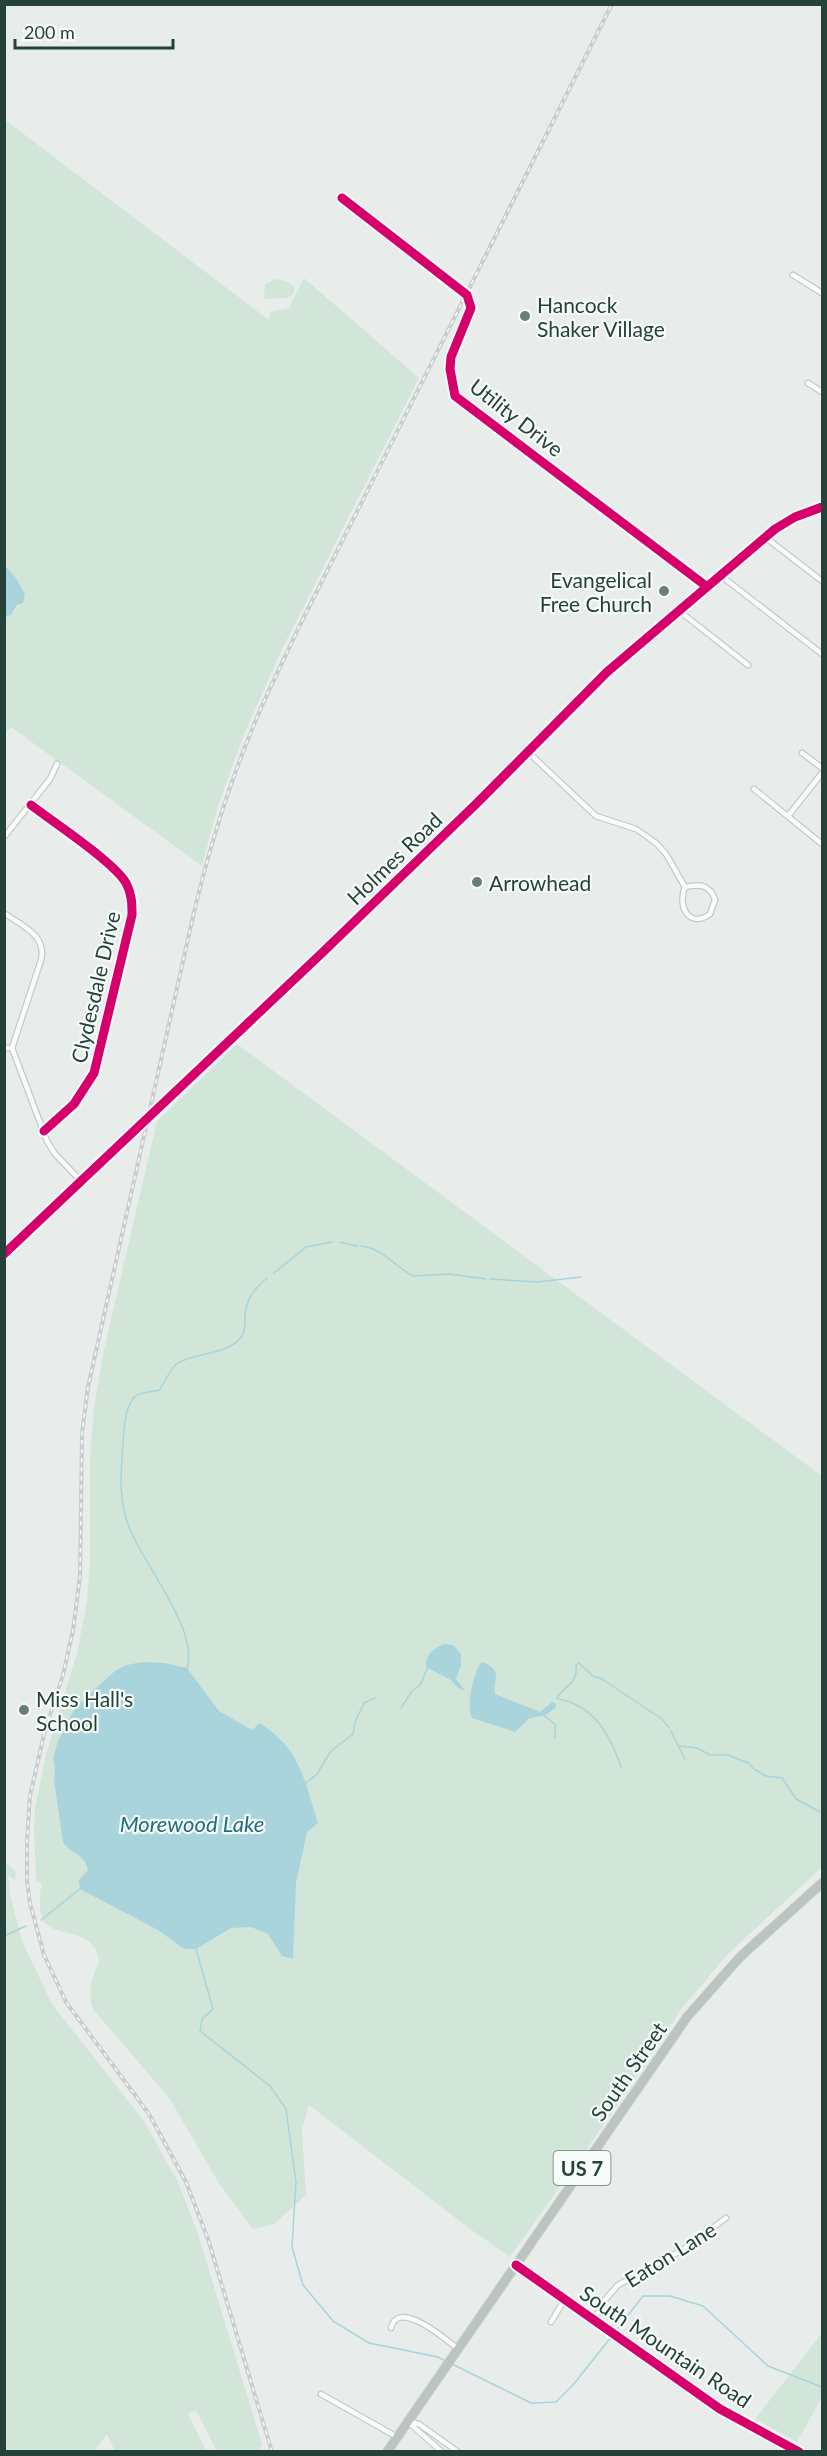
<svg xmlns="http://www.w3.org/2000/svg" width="827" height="2456" font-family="Lato,sans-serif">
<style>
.green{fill:#d1e6d8}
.water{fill:#a9d4db}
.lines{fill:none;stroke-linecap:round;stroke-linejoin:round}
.stream{stroke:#a9d4db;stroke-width:1.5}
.street-casing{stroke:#c5cac8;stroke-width:7}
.secondary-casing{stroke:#c3cbc8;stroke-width:9}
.highway-casing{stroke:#c3ccc9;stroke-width:10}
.street{stroke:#fcfcfc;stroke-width:4.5}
.secondary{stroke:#fcfcfc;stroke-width:7}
.highway{stroke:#bcc4c2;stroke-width:8}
.rail-casing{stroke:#c9cdcc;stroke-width:4}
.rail{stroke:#f7fbf9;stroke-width:1.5;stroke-dasharray:4.5;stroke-linecap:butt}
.secondary-bridge-casing{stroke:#c3cbc8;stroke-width:9;stroke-linecap:butt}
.secondary-bridge{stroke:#fcfcfc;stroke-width:7}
.cycleway-casing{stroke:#f7fbf9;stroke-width:13}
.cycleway{stroke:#d6006c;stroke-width:9}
.poi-dot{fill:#697e78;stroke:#f7fbf9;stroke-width:2}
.labels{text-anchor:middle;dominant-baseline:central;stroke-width:4.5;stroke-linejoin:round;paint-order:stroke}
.shield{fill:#f7fbf9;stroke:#637a73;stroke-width:1.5}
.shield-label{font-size:20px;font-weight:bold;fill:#24423a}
.poi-label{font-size:21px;fill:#24423a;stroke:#f7fbf9;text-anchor:start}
.street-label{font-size:21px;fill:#24423a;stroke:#f7fbf9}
.water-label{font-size:22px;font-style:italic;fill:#1c6f80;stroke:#f7fbf9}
</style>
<rect width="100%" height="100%" fill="#e8edeb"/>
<!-- green -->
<path class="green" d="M4 119 269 320 270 312 289 308 304 278 419 378 282 649 245 732 218 806 202 866 11 727 5 733V617C16 613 21 601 24 590L4 565Z
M276 279 287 281 295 288 294 294 286 298 264 299 265 284Z
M237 1044 822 1476V1867L729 1953 682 2008 610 2116 510 2257 470 2229 309 2105 302 2130 306 2195 274 2224 253 2229 218 2182 170 2099 93 2009C87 1991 92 1978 99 1962 98 1958 97 1951 95 1948 78 1923 38 1943 40 1902 40 1896 40 1890 42 1884L36 1881 34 1830 35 1808 46 1755 77 1653 87 1601 90 1562V1457L94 1407 104 1350 157 1121Z
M5 1862 16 1872 15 1880 8 1876 10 1895 22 1941 52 2004 144 2121 178 2182 198 2234 262 2444 258 2451H217L196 2410 188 2414 206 2451H115L107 2434 94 2451 5 2452Z
M822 2333V2397L797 2442 755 2419Z"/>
<!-- water -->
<path class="water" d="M4 565 16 578 25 594 23 603 17 605 11 615 5 617Z
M444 1644 453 1645 461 1654V1665L456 1679 465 1691 458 1688 451 1680 426 1667C425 1654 433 1649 444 1644Z
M142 1662 164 1663 187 1668 219 1711 252 1730 260 1723C302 1751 303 1778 318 1823L307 1832 296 1883 293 1959 282 1956 268 1934 251 1927 231 1928 196 1949H184L158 1930 80 1889 79 1880 88 1870C85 1854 71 1854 63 1842L54 1780 55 1766 53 1758 58 1741 73 1712 84 1699 116 1670 127 1665Z
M482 1662C505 1670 492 1680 495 1694L540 1712 552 1702 556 1704V1707L546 1715 530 1718 515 1732 472 1718C466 1706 473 1672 482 1662Z"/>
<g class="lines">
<!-- stream -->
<path class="stream" d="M340 1242 357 1246
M361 1246C383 1248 395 1267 413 1276L449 1274 486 1279
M274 1273 306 1247 332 1242
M490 1279 537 1282 581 1277
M187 1668C199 1629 144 1566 129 1527 118 1498 121 1473 123 1442 124 1430 125 1402 137 1395 143 1392 153 1392 159 1390 166 1382 169 1369 178 1363 196 1352 229 1355 242 1336 246 1329 245 1325 245 1318 245 1300 254 1289 267 1278
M557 1699C561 1686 579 1686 576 1665L579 1663 593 1676 602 1679 662 1719 669 1728
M559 1699C594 1706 610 1734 621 1767
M401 1708 412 1691 420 1685 428 1667
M543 1715 555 1724V1738
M671 1731 685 1759
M678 1746 697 1748 710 1755H728L748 1763 754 1769 766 1776 782 1778 796 1799 820 1812
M305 1784 317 1774 331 1751 353 1734 355 1722 364 1703 375 1698
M41 1920 80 1889
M4 1936 26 1926
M196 1949 213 2009 202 2019 200 2031 270 2086 286 2109 296 2182 292 2247 303 2285 333 2321 369 2343 438 2357 445 2361
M615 2332 643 2296H670L703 2306 768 2366 822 2387
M452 2364 531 2403 556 2402 573 2385 612 2336"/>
<!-- street casing -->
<g class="street-casing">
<path id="street" d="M342 198 467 295 471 308 451 357 450 369 455 396 706 586
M793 275 822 293
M808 383 822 392
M765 537 822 581
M720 575 822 654
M678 610 748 665
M528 752 596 816 636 829 656 843 666 854 685 887C699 884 710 884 715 900L710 914C689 929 677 906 685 887
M802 753 822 768
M754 789 822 844
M31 805C53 822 114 862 126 883 132 894 132 904 132 915L94 1073 74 1104 44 1131
M788 816 822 773
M4 837 50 779 57 764
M4 913C22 926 47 935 41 960L12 1048
M4 1048H12L47 1141 55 1154 81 1181
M594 2320 604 2301 618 2285 684 2249 726 2218
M551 2322 565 2299
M391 2328C398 2298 445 2339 457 2348
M321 2394 397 2437
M407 2421 419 2424 458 2452
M407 2421 442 2452"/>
</g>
<!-- secondary casing -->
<g class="secondary-casing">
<path id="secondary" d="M155 1113 478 802 607 672 775 529 795 517 822 507
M4 1254 142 1125
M516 2265 720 2409 799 2452"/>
</g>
<!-- highway casing -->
<g class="highway-casing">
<path id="highway" d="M387 2452 687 2017 740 1957 822 1883"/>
</g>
<!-- street -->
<use href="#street" class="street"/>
<!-- secondary -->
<use href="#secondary" class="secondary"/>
<!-- highway -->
<use href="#highway" class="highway"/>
<!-- rail casing -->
<g class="rail-casing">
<path id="rail" d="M272 2452 208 2239 186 2182 149 2114 66 2002 44 1955 30 1903 27 1881V1840L30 1796 45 1730 63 1675 73 1630 80 1577 82 1433 88 1387 194 912C209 850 227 790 251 732 265 696 283 662 299 627L612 4"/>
</g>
<!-- rail -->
<use href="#rail" class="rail"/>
<!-- secondary-bridge casing -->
<g class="secondary-bridge-casing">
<path id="secondary-bridge" d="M142 1125 155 1113"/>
</g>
<!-- secondary-bridge -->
<use href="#secondary-bridge" class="secondary-bridge"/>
<!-- cycleway casing -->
<g class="cycleway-casing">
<path id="cycleway" d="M342 198 467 295 471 308 451 357 450 369 455 396 706 586
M31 805C53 822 114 862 126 883 132 894 132 904 132 915L94 1073 74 1104 44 1131
M4 1254 323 952 478 802 607 672 775 529 795 517 822 507
M516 2265 720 2409 799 2452"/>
</g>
<!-- cycleway -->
<use href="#cycleway" class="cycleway"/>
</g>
<!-- markers -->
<g class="poi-dot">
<circle cx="525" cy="316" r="6"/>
<circle cx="664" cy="591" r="6"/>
<circle cx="477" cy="882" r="6"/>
<circle cx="24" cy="1710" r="6"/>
</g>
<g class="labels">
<!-- shield labels -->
<rect class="shield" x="553.5" y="2151" width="57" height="34" rx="4.5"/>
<g class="shield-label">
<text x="582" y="2168">US 7</text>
</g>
<!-- poi labels -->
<g class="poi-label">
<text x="537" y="304">Hancock<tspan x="537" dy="24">Shaker Village</tspan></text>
<text x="652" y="579" text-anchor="end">Evangelical<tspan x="652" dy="24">Free Church</tspan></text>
<text x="489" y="882">Arrowhead</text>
<text x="36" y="1698">Miss Hall's<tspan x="36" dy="24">School</tspan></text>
</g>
<!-- street labels -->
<g class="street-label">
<text transform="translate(517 417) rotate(38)">Utility Drive</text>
<text transform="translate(394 858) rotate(-44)">Holmes Road</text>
<text transform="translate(95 987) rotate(-77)">Clydesdale Drive</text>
<text transform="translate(628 2071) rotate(-55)">South Street</text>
<text transform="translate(670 2254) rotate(-32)">Eaton Lane</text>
<text transform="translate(666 2346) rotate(34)">South Mountain Road</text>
</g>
<!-- water labels -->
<g class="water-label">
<text x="192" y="1823">Morewood Lake</text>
</g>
</g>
<!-- border -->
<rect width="827" height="2456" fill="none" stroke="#24423a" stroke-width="12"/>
<!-- scale -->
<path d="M15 39v9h158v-9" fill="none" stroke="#24423a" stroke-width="3"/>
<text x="24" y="39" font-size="18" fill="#24423a" stroke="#f7fbf9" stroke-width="4.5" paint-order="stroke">200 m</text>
</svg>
